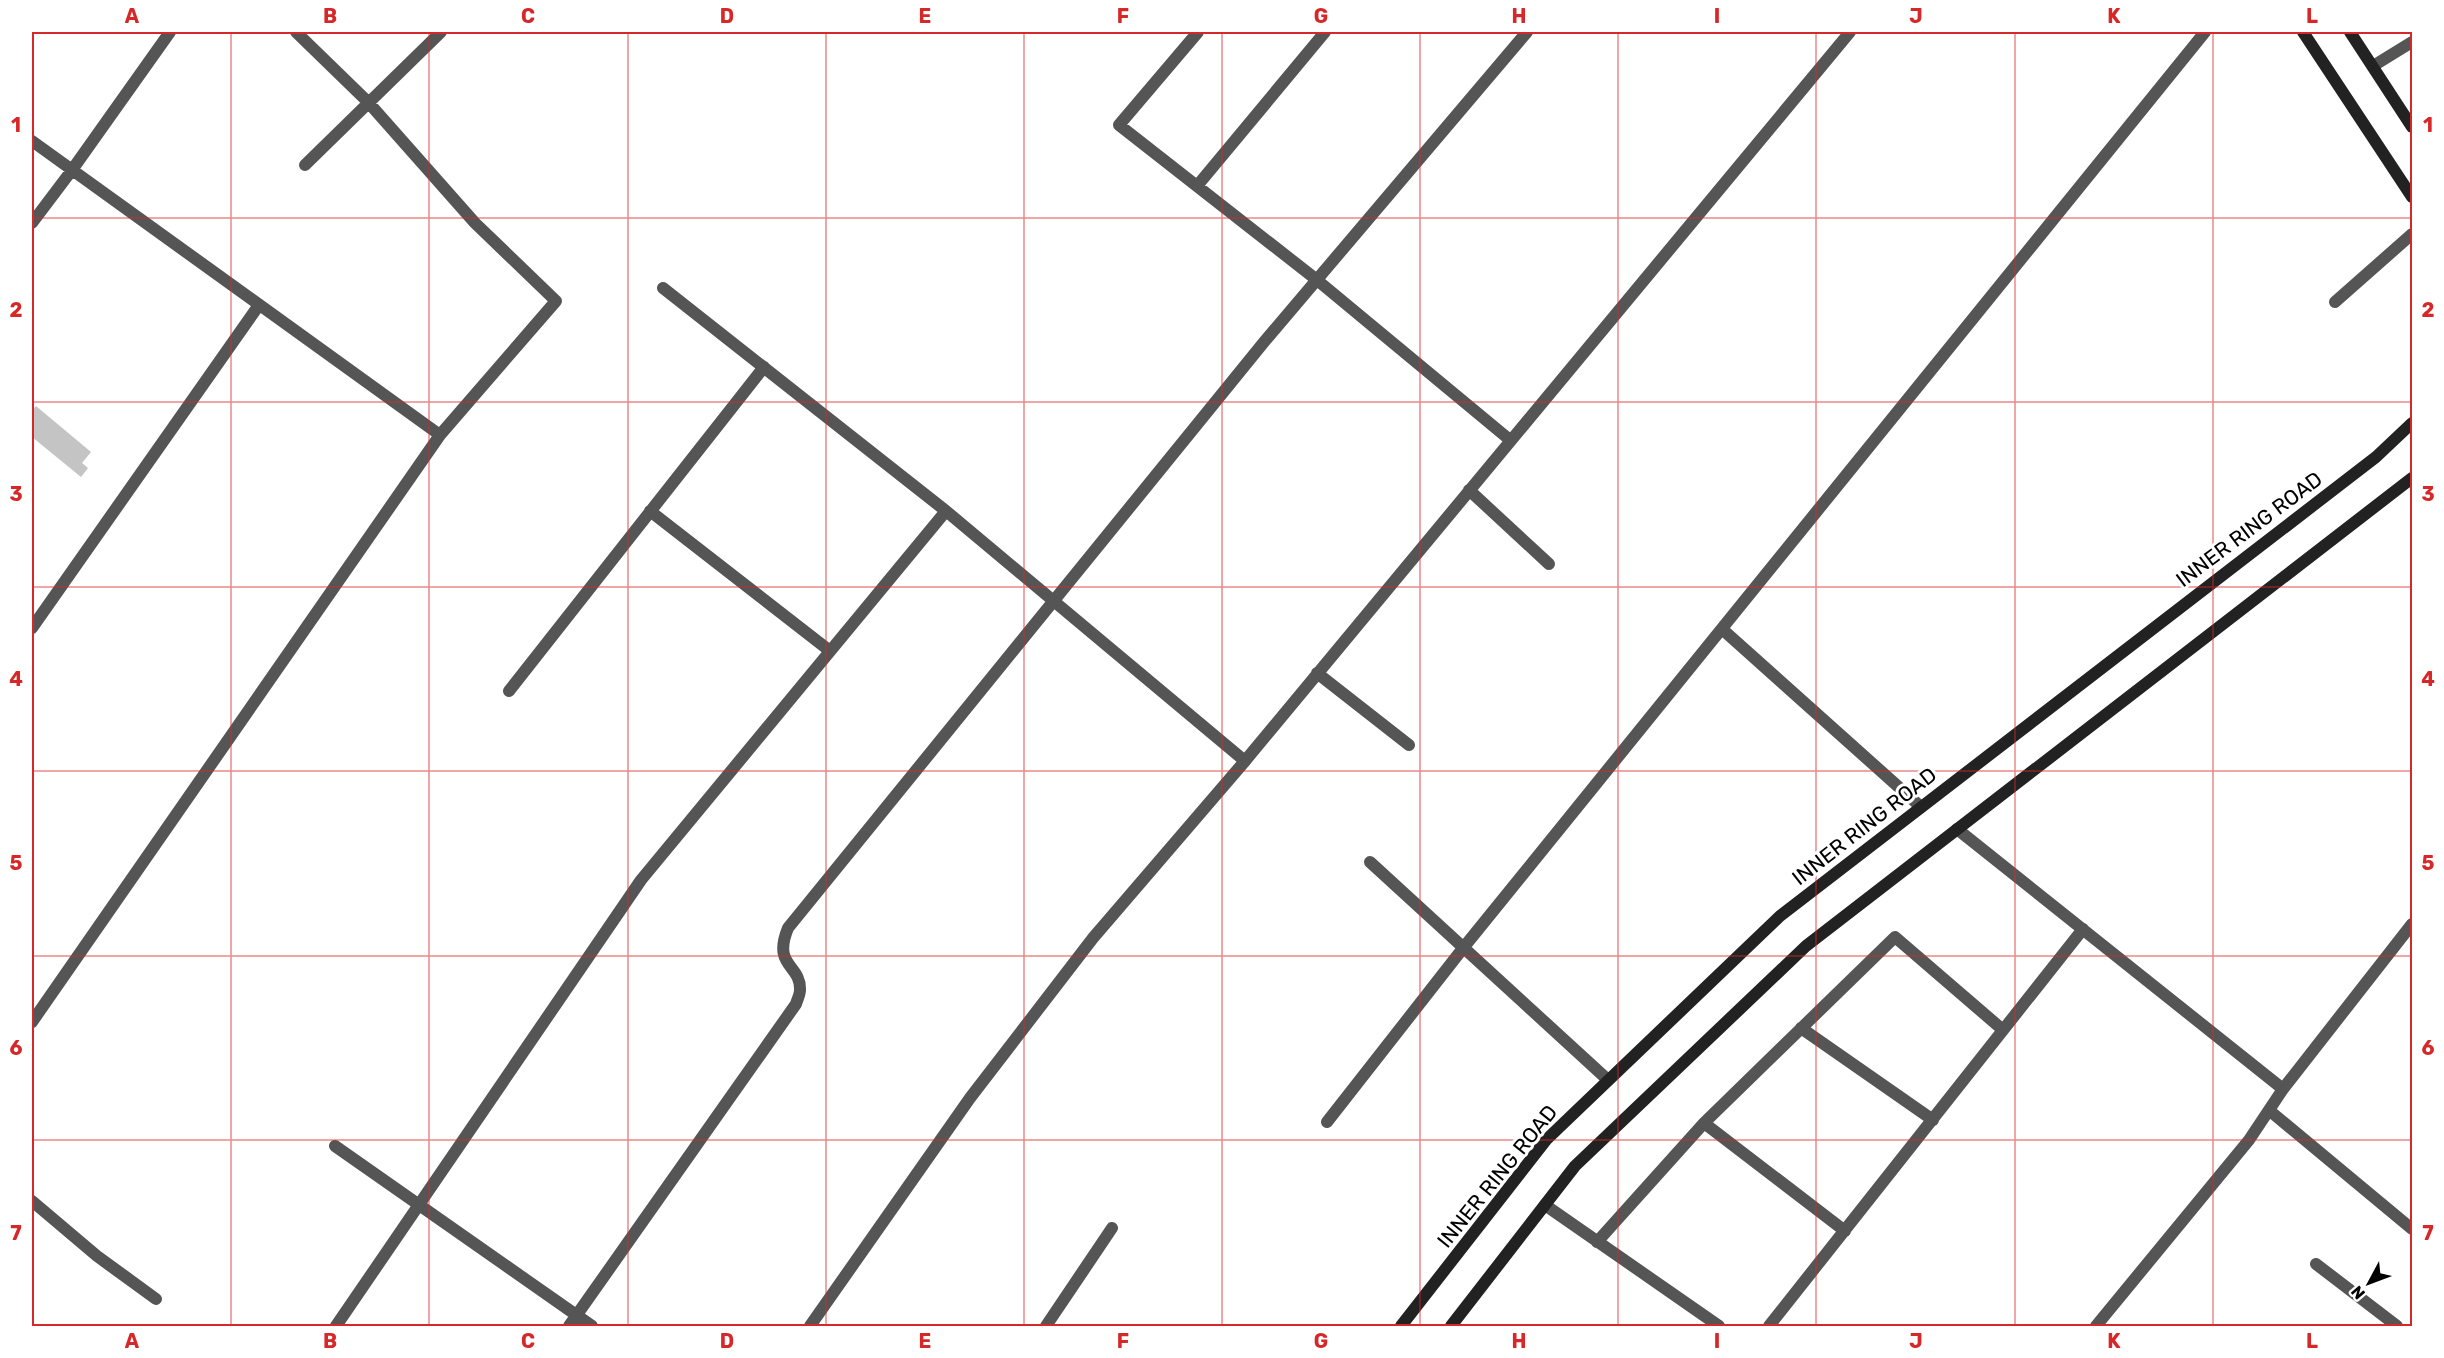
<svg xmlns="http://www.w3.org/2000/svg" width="2444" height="1358" font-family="Rubik,sans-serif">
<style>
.building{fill:#c4c4c4}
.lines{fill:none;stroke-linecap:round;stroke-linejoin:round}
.street{stroke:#555;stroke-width:12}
.secondary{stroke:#222;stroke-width:12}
.grid{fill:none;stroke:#d62828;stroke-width:1.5;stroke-opacity:0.55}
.labels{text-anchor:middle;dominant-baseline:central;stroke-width:6;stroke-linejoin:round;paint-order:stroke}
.street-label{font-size:21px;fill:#000;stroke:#fff}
.neatline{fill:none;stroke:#d62828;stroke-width:2}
.grid-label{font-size:20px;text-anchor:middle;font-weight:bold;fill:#d62828}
</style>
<rect width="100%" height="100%" fill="#fff"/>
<!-- building -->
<path class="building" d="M36 406 91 452 82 463 88 468 81 477 32 437V411Z"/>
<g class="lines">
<!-- street -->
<path class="street" d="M1198 32 1119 125 1317 280 1510 440
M2373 66 2412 42
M32 141 440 435
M305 165 441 32
M1197 186 1325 32
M32 223 72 170 170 32
M663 288 946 511 1245 761
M2335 302 2412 234
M1469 490 1549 564
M650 511 830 651
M32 628 259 305
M1722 629 1921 807
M1317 673 1409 745
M509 691 764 367
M1957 829 2283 1089
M1370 862 1608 1080
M32 1022 440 435 556 301 475 223 368 102 296 32
M1801 1028 1933 1120
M2270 1111 2412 1229
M1327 1122 1464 947 2205 32
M1704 1123 1845 1231
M335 1146 592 1326
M32 1201 97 1256 156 1299
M1545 1205 1719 1326
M1597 1242 1704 1123 1895 937 2003 1030
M2316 1264 2397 1326
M336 1326 641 880 946 511
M569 1326 796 1004C797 1000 800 995 800 990 801 964 772 967 788 928L1264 342 1527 32
M810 1326 970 1098 1093 938 1245 761 1850 32
M1046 1326 1112 1228
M1769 1326 2083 929
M2096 1326 2249 1140 2283 1089 2412 924"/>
<!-- secondary -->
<path class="secondary" d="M2303 32 2412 197
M2350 32 2412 127
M1401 1326 1546 1140 1780 916 2376 457 2412 423
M1451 1326 1575 1166 1806 946 2412 478"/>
</g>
<!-- grid -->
<path class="grid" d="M231 32V1326M429 32V1326M628 32V1326M826 32V1326M1024 32V1326M1222 32V1326M1420 32V1326M1618 32V1326M1816 32V1326M2015 32V1326M2213 32V1326M32 218H2412M32 402H2412M32 587H2412M32 771H2412M32 956H2412M32 1140H2412"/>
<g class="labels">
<!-- street labels -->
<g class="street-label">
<text transform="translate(2249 529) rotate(-37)">INNER RING ROAD</text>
<text transform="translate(1864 826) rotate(-38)">INNER RING ROAD</text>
<text transform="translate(1497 1176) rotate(-51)">INNER RING ROAD</text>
</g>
</g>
<!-- border -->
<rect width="2444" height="1358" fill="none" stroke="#ffffff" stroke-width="66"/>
<!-- north arrow -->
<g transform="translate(2369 1283) rotate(229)" stroke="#ffffff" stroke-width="4.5" paint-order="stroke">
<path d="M0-4.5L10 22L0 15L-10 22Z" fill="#000000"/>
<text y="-9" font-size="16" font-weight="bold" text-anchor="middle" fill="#000000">N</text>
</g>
<rect x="33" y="33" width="2378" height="1292" class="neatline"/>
<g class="grid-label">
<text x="132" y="23">A</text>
<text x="330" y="23">B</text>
<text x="528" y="23">C</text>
<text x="727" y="23">D</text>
<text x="925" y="23">E</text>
<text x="1123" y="23">F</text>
<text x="1321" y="23">G</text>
<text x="1519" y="23">H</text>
<text x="1717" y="23">I</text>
<text x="1916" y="23">J</text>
<text x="2114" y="23">K</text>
<text x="2312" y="23">L</text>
<text x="16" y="132">1</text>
<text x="2428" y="132">1</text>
<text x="16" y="317">2</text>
<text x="2428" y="317">2</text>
<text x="16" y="501">3</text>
<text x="2428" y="501">3</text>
<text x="16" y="686">4</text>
<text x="2428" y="686">4</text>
<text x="16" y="870">5</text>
<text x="2428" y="870">5</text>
<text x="16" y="1055">6</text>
<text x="2428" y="1055">6</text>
<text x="16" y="1240">7</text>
<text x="2428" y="1240">7</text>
<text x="132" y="1348">A</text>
<text x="330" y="1348">B</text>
<text x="528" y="1348">C</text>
<text x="727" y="1348">D</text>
<text x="925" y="1348">E</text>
<text x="1123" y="1348">F</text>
<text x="1321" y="1348">G</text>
<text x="1519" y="1348">H</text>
<text x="1717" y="1348">I</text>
<text x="1916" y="1348">J</text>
<text x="2114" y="1348">K</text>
<text x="2312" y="1348">L</text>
</g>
</svg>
